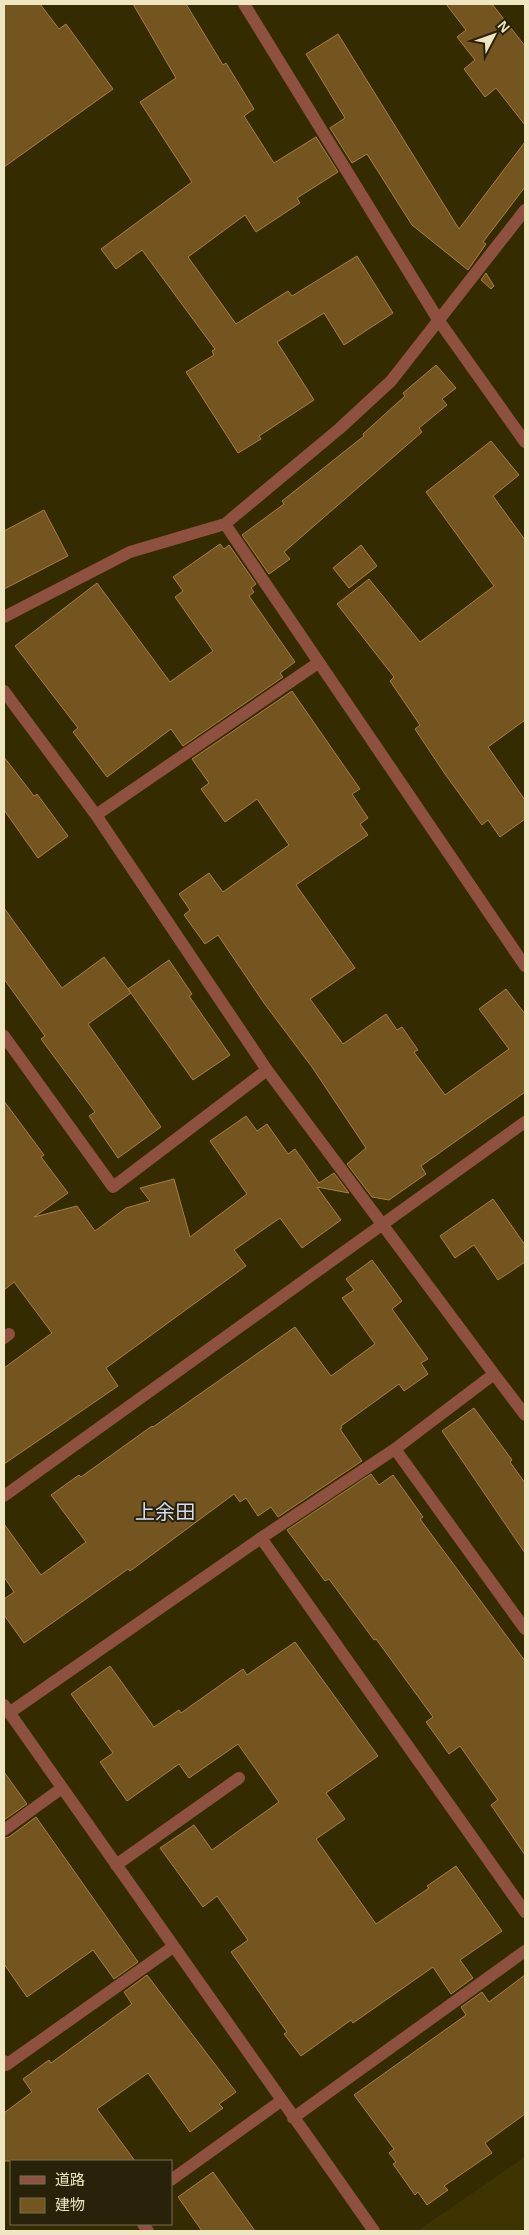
<svg xmlns="http://www.w3.org/2000/svg" width="529" height="2235" font-family="Helvetica,'Noto Sans JP',sans-serif">
<style>
.built{fill:#3e3401}
.building{fill:#74541f;stroke:#ab803b}
.lines{fill:none;stroke-linecap:round;stroke-linejoin:round}
.minor{stroke:#8e503f;stroke-width:12}
.labels{text-anchor:middle;dominant-baseline:central;stroke-width:4;stroke-linejoin:round;paint-order:stroke}
.quarter-label{font-size:20px;fill:#d6dbf8;stroke:#272209}
</style>
<rect width="100%" height="100%" fill="#342b00"/>
<!-- built -->
<path class="built" d="M525 2157V2231H417Z"/>
<!-- building -->
<path class="building" d="M4 4H40L59 29 66 24 113 89 4 167Z
M133 4H186L223 65 226 63 254 109 244 116 274 163 316 137 338 172 297 198 300 203 256 232 245 215 188 257 236 324 288 291 292 296 357 256 393 313 344 345 324 313 277 342 314 400 259 436 261 439 238 453 186 372 214 355 212 351 215 349 142 250 116 269 101 249 192 182 140 102 176 78Z
M446 4H492L525 46V125L496 88 485 97 464 69 475 60 457 37 466 30Z
M338 34 459 229 525 142V187L483 242 486 244 468 270 412 225 367 154 352 163 330 128 345 118 306 54Z
M486 273 494 286 491 289 481 280Z
M436 365 456 388 442 399 447 405 419 428 422 432 284 552 290 559 269 574 242 535 284 504 282 501 364 436 363 434 405 396 403 393Z
M491 441 519 475 493 496 525 540V720L488 747 525 800V819L500 837 488 820 482 825 445 774 415 729 420 725 390 681 394 677 337 604 369 579 420 642 494 586 426 492Z
M44 510 68 556 4 589V531Z
M220 544 224 549 229 545 256 584 251 588 254 592 249 596 295 662 280 673 283 677 183 746 171 729 107 777 73 732 78 728 15 646 97 583 170 682 213 651 175 597 183 591 173 577Z
M361 545 377 566 349 588 333 568Z
M292 691 360 789 352 794 368 818 360 824 368 835 296 885 355 968 310 999 343 1044 386 1014 397 1030 402 1027 418 1050 414 1052 445 1095 509 1049 479 1009 506 989 525 1014V1092L421 1166 426 1174 389 1200 372 1197 347 1164 366 1148 312 1067 264 1003 218 935 205 944 184 915 190 910 179 894 209 873 223 892 289 845 257 799 225 822 201 789 209 783 192 759Z
M4 757 34 796 37 794 68 836 38 858 4 810Z
M4 908 62 988 104 957 131 993 88 1024 161 1127 118 1158 89 1116 95 1112 41 1039 45 1036 4 979Z
M169 960 192 994 189 996 230 1055 193 1080 128 989Z
M4 1101 44 1155 41 1157 68 1193 34 1217 77 1206 95 1231 126 1208 150 1201 140 1188 174 1179 190 1237 247 1194 210 1141 246 1116 257 1131 267 1124 288 1154 295 1149 319 1183 334 1173 349 1193 317 1187 341 1220 302 1248 280 1218 234 1250 246 1266 106 1368 118 1386 4 1464V1368L52 1333 14 1282 4 1290Z
M493 1199 525 1245V1262L498 1280 474 1245 455 1258 440 1236Z
M372 1260 402 1301 392 1309 428 1359 421 1363 428 1374 404 1391 399 1384 341 1426 342 1428 340 1429 362 1461 278 1517 271 1507 258 1516 246 1498 240 1502 234 1494 130 1571 128 1569 24 1643 4 1615V1599L14 1592 4 1577V1524L41 1575 86 1542 51 1495 79 1475 81 1477 152 1426 153 1427 295 1327 331 1376 375 1344 342 1298 354 1290 346 1279Z
M474 1408 512 1460 510 1462 525 1483V1553L442 1431Z
M371 1474 379 1485 393 1475 423 1517 420 1519 525 1661V1855L491 1805 498 1800 460 1746 449 1754 426 1722 433 1717 376 1639 374 1640 329 1579 325 1581 287 1530Z
M295 1642 378 1756 326 1793 345 1819 316 1839 376 1924 429 1888 427 1886 456 1866 502 1931 460 1960 473 1978 451 1994 433 1967 353 2023 351 2020 301 2056 284 2034 287 2032 231 1952 248 1940 217 1896 203 1907 160 1848 194 1825 212 1850 279 1802 238 1744 189 1778 179 1764 127 1801 100 1762 113 1753 71 1694 110 1666 154 1727 179 1710 181 1713 243 1669 247 1675Z
M4 1772 27 1804 4 1820Z
M36 1817 138 1962 114 1979 93 1950 27 1997 4 1964V1838L9 1837Z
M147 1975 236 2092 219 2104 223 2108 190 2132 148 2073 97 2109 135 2161H4V2113L32 2092 23 2079 49 2060 51 2063 132 2004 124 1992Z
M525 1975V2114L485 2143 492 2153 444 2186 448 2190 427 2205 418 2192 415 2195 393 2164 396 2162 389 2153 394 2149 354 2095 466 2015 461 2007 482 1992 489 2002Z
M213 2172 255 2231H202L178 2197Z"/>
<g class="lines">
<!-- minor -->
<path class="minor" d="M244 4 439 321 525 442
M225 524 339 429 391 381 525 210
M4 617 130 552 225 524 525 966
M4 691 96 815 267 1070 494 1374 395 1449 261 1538 9 1713
M96 815 318 663
M4 1036 113 1187 267 1070
M4 1338 9 1334
M494 1374 525 1415
M395 1449 525 1629
M4 1496 525 1122
M261 1538 525 1912
M4 1705 374 2231
M4 1830 62 1788
M116 1865 239 1778
M4 2061 6 2065 173 1947
M293 2118 525 1951
M171 2180 281 2101
M143 2224 148 2231"/>
</g>
<g class="labels">
<!-- quarter labels -->
<g class="quarter-label">
<text x="165" y="1512">上余田</text>
</g>
</g>
<!-- border -->
<rect width="529" height="2235" fill="none" stroke="#eee6c0" stroke-width="10"/>
<!-- legend -->
<rect x="10" y="2160" width="162" height="65" fill="#272209" stroke="#777052"/>
<rect x="20" y="2176" width="25" height="8" fill="#8e503f" stroke="#777052"/>
<text x="55" y="2185" font-size="15" fill="#eee6c0">道路</text>
<rect x="20" y="2198" width="25" height="15" fill="#74541f" stroke="#777052"/>
<text x="55" y="2210" font-size="15" fill="#eee6c0">建物</text>
<!-- north arrow -->
<g transform="translate(494 35) rotate(49)" stroke="#272209" stroke-width="4" paint-order="stroke">
<path d="M0-4L9 19L0 12L-9 19Z" fill="#eee6c0"/>
<text y="-8" font-size="14" font-weight="bold" text-anchor="middle" fill="#eee6c0">N</text>
</g>
</svg>
